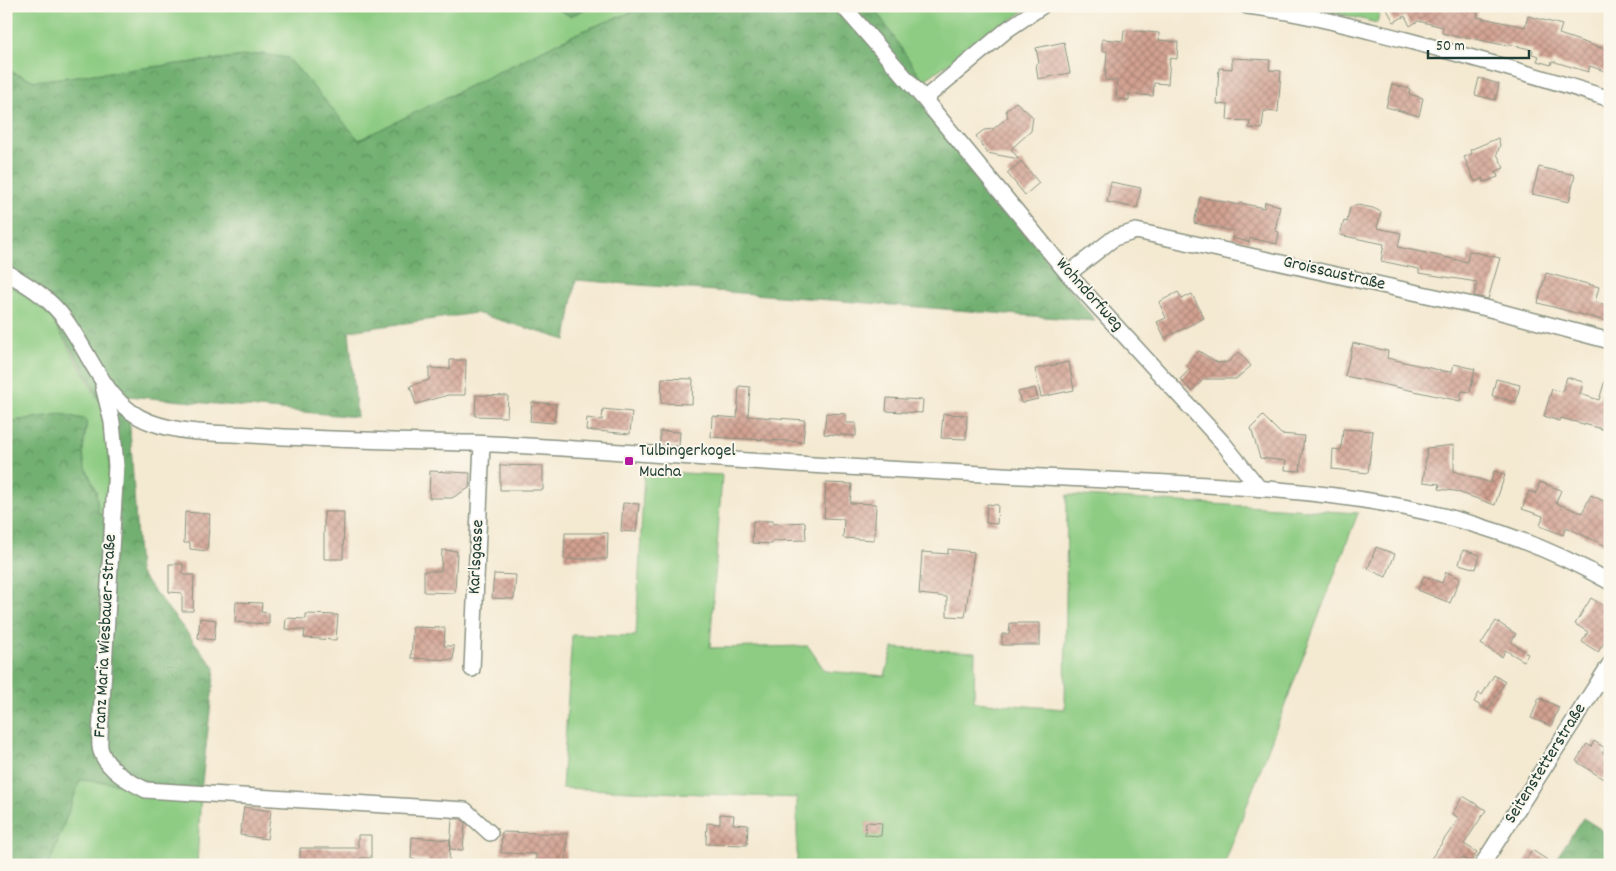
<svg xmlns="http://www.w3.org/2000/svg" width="1616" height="871" font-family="Dekko,sans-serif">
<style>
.green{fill:#8ecc83;stroke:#56845c}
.forest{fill:url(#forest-crowns);stroke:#487652}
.building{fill:url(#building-cross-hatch)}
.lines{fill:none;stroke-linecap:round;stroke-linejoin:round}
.minor-casing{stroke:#8a9382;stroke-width:18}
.minor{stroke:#fff;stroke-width:15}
.poi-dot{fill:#b5179e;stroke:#fbf7ec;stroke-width:2}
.labels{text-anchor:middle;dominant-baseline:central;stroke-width:4;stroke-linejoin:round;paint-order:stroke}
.street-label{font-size:18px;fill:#1f3d34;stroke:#fbf7ec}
.poi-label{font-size:18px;fill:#1f3d34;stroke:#fbf7ec;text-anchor:start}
</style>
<defs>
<pattern id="forest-crowns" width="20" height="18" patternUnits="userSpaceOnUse" patternTransform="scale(1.25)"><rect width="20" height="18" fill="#72b071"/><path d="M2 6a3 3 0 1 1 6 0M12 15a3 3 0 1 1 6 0" fill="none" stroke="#5d905e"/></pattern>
<pattern id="building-cross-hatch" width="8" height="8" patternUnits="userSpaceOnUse" patternTransform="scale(1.25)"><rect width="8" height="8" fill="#d2a191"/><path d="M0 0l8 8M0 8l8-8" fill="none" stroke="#aa8477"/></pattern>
</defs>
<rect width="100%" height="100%" fill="#fbf7ec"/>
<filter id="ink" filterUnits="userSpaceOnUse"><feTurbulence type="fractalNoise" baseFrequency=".02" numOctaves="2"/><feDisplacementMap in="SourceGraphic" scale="10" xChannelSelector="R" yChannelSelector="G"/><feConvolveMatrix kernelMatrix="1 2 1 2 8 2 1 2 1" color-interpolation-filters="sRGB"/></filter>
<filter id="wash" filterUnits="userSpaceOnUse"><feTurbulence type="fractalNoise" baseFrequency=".0096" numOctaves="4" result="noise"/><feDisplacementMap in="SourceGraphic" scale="20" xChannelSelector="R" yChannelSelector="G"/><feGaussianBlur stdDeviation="1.12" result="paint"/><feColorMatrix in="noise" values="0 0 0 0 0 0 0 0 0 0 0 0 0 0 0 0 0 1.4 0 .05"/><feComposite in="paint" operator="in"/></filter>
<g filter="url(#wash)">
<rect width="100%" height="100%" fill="#f4e9d1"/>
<!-- green -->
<path class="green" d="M6 6H553L570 16 593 6H648L582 31 359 140 288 58 262 54 35 81 6 70Z
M873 6H1031L923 81Z
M1307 6H1381L1377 23Z
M6 285 21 291 51 317 105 411 111 444 106 516H101L98 511 96 491 84 463 83 450 87 420 61 414 6 422Z
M644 471 722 475 710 648 808 646 825 671 885 676 893 648 975 652 974 702 1065 709 1067 495 1358 513 1224 865H797V798L562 788 572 635 636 636Z
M80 780 201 791 197 865H49Z"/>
<!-- forest -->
<path class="forest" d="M553 6H593L570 16Z
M648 6H873L923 81 912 89 1095 321 576 280 566 340 476 313 349 331 357 417 128 396 139 572 215 668 201 791 80 780 49 865H6V422L61 414 87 420 83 450 84 463 96 491 98 511 102 516H106C109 482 112 446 105 412 103 402 58 325 50 316 38 302 23 292 6 285V70L35 81 262 54 288 58 359 140 582 31Z
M1583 818 1610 835V865H1552Z"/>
<g id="blocks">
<!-- building -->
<path class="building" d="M1385 6H1470L1469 9 1478 11 1477 17 1525 27 1528 16 1562 25 1559 34 1610 51V73L1590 66 1588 72 1552 61 1551 65 1537 61 1539 56 1532 54 1533 50 1509 44 1508 46 1461 36V38L1442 33 1443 27 1418 21 1410 26 1405 16 1394 22Z
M1124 30 1159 33V40L1178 42 1177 59 1170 58 1168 84 1154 83 1153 96 1129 94V100L1116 99 1117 80H1105L1107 51H1102V39L1123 41Z
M1064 42 1070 73 1038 79 1036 64 1039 63 1036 48Z
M1232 58 1270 60 1269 70 1281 71 1278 112 1264 111 1262 129 1249 128 1250 121 1227 120 1228 105 1217 104 1219 68 1232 69Z
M1479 78 1499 84 1495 100 1475 95Z
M1392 84 1410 89 1409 94 1423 98 1419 116 1386 107Z
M1016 102 1033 117 1031 131 1011 149 1019 159 987 153 976 136 984 130 993 129 1008 117 1006 110Z
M1498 138 1500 145 1497 154 1504 168 1496 171 1498 177 1484 182 1483 178 1475 182 1464 157 1472 154 1470 150Z
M1021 161 1039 183 1025 195 1007 173Z
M1539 167 1575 175 1569 202 1532 194Z
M1111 182 1141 188 1137 208 1107 202Z
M1200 197 1239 205 1240 203 1264 208 1265 202 1280 206 1275 231 1279 232 1277 244 1250 238 1249 242 1232 238 1234 231 1194 223Z
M1358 205 1373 208 1381 212 1377 228 1401 233 1398 247 1467 262 1469 251 1500 258 1488 299 1474 296 1477 282 1419 273V269L1381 261 1384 244 1340 235 1344 221 1347 222 1350 207Z
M1546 273 1599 287 1595 302 1610 306V322L1538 303Z
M1178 292 1182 299 1192 294 1204 318 1165 338 1157 322 1166 318 1159 302Z
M1353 343 1388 351 1387 358 1443 371 1452 372 1454 364 1475 369 1470 392 1462 391 1460 401 1345 376Z
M1199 351 1218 363 1228 362 1239 352 1251 366 1236 379H1204L1192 391 1180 379 1190 369 1186 364Z
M450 360H466L465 395H448L416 404 410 386 429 380V368L450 369Z
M1069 362 1074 390 1041 397 1035 369Z
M1607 374H1610V431L1561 418 1559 421 1544 416 1552 389 1562 392 1567 377 1583 382 1580 394 1599 400Z
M662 378 693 379 692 404 661 403Z
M1496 379 1520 385 1516 402 1492 396Z
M739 386 750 387 748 416 805 420 803 442 711 437 712 416 737 418Z
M1035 388 1038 399 1021 403 1018 392Z
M476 395 508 396 507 417 475 416Z
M887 398 923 400 922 413 886 411Z
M532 402 556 404 554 423 530 421Z
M603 409 632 412 630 434 586 430 587 418 602 420Z
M826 413 846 414V423H856V436L824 434Z
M943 414 967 415 966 439 941 438Z
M1263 416 1281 434 1304 436 1300 471 1285 470 1286 461 1260 458 1251 428Z
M1343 429 1373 431 1368 473 1332 469 1333 449 1341 450Z
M660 431 680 432 679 446 660 445Z
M1454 445V471L1491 483 1494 471 1505 475 1495 505 1455 491 1439 489 1440 484 1423 482 1427 448Z
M500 465 543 466V490H500Z
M430 471 470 473 469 488 452 498H429Z
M1540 482 1561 490 1556 503 1582 513 1591 495 1608 503 1604 513 1610 516V538L1606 546 1566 527 1563 535 1540 526 1543 516 1522 509 1529 491 1536 494Z
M826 483 852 484 850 503 876 504 874 540 843 538 844 519 824 518Z
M623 503 639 504 636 532 621 531Z
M987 504 998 505 997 524 986 523Z
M185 512 210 514 207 551 190 549V543H184Z
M324 512H344L343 559H324Z
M753 521H773V524L805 522 806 540 772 541V544L752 543Z
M565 533H608L607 559H564Z
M1376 547 1395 554 1386 577 1368 569Z
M948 549 974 552 965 617 947 616V597L919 594 922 552 948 554Z
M442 550 457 551 455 593 424 592V571H441Z
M1463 550 1480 555 1476 569 1459 564Z
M169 564H183V575H194L193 611H182V593L169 592Z
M1446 572 1460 578 1450 603 1418 590 1424 576 1442 583Z
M494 574 516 575 514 599 492 598Z
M1591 598 1610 610V634L1598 652 1582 642 1588 632 1575 624Z
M236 602 262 603 261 612 269 613V624L235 622Z
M306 614 338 615 336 640 304 638 305 630 285 629 286 618 306 619Z
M200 618 216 620 214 640 198 638Z
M1496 621 1516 634 1511 642 1528 654 1524 661 1505 650 1502 657 1481 644Z
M1010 623H1040V645H1002V634H1009Z
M413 627 445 628 444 646H454L453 660 411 658Z
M1494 675 1505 682 1488 710 1474 702 1479 693 1482 695Z
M1539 698 1559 707 1551 726 1531 718Z
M1594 741 1605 748 1603 753 1610 757V768L1603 779 1576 761 1587 744 1591 747Z
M1463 796 1486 810 1464 844 1477 852 1471 862 1462 857 1457 865H1438L1430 860 1459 818 1452 814Z
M244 807 271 811 267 839 240 835Z
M720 814 734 815 733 824 748 825 747 845 706 844 707 823 720 824Z
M452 819H461L465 822 463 850 450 849Z
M866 822 882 823 881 836 865 835Z
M502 832 567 834 566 865H535L536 854 501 853Z
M358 835H371V858H360V865L300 864V848H358Z
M412 837 450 840 449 865H428V860L411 859Z
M1532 850 1555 865H1523Z"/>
</g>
</g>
<g filter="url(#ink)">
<use href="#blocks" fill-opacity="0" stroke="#8a9382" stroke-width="1"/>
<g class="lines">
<!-- minor casing -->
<g class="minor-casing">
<path id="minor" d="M843 6 924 99
M1042 6 1008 29 924 99 1068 274 1223 443 1258 487
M1247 6C1301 12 1353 27 1406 40 1475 58 1542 77 1610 99
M6 272C26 284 46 296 60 313 90 349 103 405 150 422 182 434 217 433 251 435 324 440 398 441 472 443 610 449 748 463 887 469 975 474 1062 478 1150 482 1313 490 1465 499 1610 582
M1068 274 1114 238 1136 231 1486 308 1610 341
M103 386 112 422 116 466 100 735C100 740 99 747 101 751 107 770 130 782 146 790L465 810 490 833
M472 669 482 444
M1482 865 1610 664"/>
</g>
<!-- minor -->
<use href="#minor" class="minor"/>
</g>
</g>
<!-- markers -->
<rect class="poi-dot" x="624" y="456" width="10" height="10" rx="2.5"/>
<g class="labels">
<!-- street labels -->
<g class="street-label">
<text transform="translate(1334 274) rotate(13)">Groissaustraße</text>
<text transform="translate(1089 295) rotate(48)">Wohndorfweg</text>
<text transform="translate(477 557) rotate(-87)">Karlsgasse</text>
<text transform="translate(106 636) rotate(-87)">Franz Maria Wiesbauer-Straße</text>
<text transform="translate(1546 764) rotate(-58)">Seitenstetterstraße</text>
</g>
<!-- poi labels -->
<g class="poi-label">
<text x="639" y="451">Tulbingerkogel<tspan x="639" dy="21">Mucha</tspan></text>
</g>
</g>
<!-- margin -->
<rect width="1616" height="871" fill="none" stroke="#fbf7ec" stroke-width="25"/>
<!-- scale -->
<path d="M1428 50v8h101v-8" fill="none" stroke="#1f3d34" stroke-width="2.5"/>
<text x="1436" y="50" font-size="15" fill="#1f3d34" stroke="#fbf7ec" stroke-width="4" paint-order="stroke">50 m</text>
</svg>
